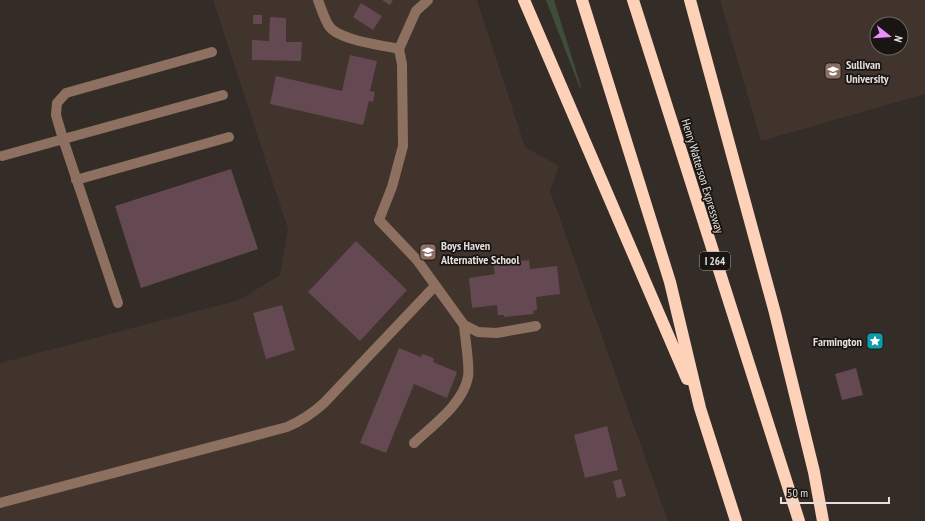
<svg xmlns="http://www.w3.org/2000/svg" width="925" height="521" font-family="'PT Sans Narrow',sans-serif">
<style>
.built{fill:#41342c;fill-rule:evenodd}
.green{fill:#3e4e3a}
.building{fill:#644852}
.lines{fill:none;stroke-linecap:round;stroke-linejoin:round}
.minor{stroke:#8d705f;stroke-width:10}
.highway{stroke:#fed2b9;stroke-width:12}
.labels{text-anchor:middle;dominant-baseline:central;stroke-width:3.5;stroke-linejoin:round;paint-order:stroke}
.shield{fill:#191513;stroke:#a7a29f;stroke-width:1}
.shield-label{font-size:11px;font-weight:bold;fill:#e4dedb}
.poi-label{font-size:12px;font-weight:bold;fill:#e4dedb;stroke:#191513;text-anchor:start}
.street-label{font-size:12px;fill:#e4dedb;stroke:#191513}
</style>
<rect width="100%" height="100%" fill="#342c27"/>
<!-- built -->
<path class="built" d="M213 0H477L525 147 559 166 550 191 668 521H0V363L239 300 280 275 288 229Z
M720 0H925V94L761 141ZM877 24H901V48H877Z"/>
<!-- green -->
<path class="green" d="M546 0H554L581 87 580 88Z"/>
<!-- building -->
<path class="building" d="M382 0H393L390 5Z
M361 3 382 16 373 30 353 17Z
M253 15H262V24H253Z
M270 17 286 18V42H302L301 61 252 60V40L269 41Z
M350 55 377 61 370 91 375 92 373 102 369 101 363 125 270 104 276 76 342 91Z
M231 169 258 249 141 288 115 206Z
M356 241 407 290 360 341 308 292Z
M529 260 530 269 557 266 560 294 536 297 537 310 533 311 534 314 504 317V315H498L497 305 472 308 469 278 495 274 493 265Z
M282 305 295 350 266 359 253 313Z
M399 348 421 357 422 354 431 357 434 359 433 362 457 372 447 398 414 384 386 453 360 443Z
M856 368 863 395 842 400 835 374Z
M607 426 618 470 585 478 574 435Z
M621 479 626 496 617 498 613 481Z"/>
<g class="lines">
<!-- minor -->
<path class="minor" d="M318 0C321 8 324 18 329 26 338 40 382 45 399 49L402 64 403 146 392 187 379 220 417 260 464 325 478 332 497 333 536 326
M399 49 416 11 428 0
M2 156 223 95
M76 180 229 137
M118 303 63 139 56 115 57 103 66 93 212 52
M414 443C433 425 463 404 468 377 470 365 465 339 464 325
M0 503 287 427C301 421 312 414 324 403L435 286"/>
<!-- highway -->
<path class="highway" d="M524 0 687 379
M582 0 670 282 700 408 736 521
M633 0 799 521
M690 0 775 313 814 472 823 521"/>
</g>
<!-- icons -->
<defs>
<g id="university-square" transform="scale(0.9)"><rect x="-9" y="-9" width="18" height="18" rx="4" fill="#8d6e63" stroke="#191513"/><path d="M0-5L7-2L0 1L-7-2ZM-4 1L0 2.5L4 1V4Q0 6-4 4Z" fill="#fff"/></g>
<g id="school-square" transform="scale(0.9)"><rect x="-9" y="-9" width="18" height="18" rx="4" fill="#8d6e63" stroke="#191513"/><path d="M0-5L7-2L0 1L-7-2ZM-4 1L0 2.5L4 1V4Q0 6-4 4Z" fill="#fff"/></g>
<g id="sight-square" transform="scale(0.9)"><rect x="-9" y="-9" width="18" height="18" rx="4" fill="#0f9aa8" stroke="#191513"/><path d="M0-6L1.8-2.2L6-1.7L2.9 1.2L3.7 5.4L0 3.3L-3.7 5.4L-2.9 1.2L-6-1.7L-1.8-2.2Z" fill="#fff"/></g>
</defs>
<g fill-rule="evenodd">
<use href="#university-square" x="833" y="71"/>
<use href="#school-square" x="428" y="252"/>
<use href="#sight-square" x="875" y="341"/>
</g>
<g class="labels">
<!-- shield labels -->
<rect class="shield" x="700" y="252" width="30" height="18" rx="3"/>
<g class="shield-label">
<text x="715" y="261">I 264</text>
</g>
<!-- poi labels -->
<g class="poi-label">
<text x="846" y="64">Sullivan<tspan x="846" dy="14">University</tspan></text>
<text x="441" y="245">Boys Haven<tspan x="441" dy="14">Alternative School</tspan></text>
<text x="862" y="341" text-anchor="end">Farmington</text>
</g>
<!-- street labels -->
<g class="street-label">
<text transform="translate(703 176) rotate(73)">Henry Watterson Expressway</text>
</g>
</g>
<!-- north arrow -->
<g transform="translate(889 36) rotate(107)"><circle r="19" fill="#191513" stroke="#6a6563"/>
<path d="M0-3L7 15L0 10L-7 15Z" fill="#eb8dfc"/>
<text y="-6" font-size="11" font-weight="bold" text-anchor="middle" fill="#e4dedb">N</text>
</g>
<!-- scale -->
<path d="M781 497v6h108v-6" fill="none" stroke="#e4dedb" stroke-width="2"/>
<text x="787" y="497" font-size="12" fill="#e4dedb" stroke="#191513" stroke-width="3" paint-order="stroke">50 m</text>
</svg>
